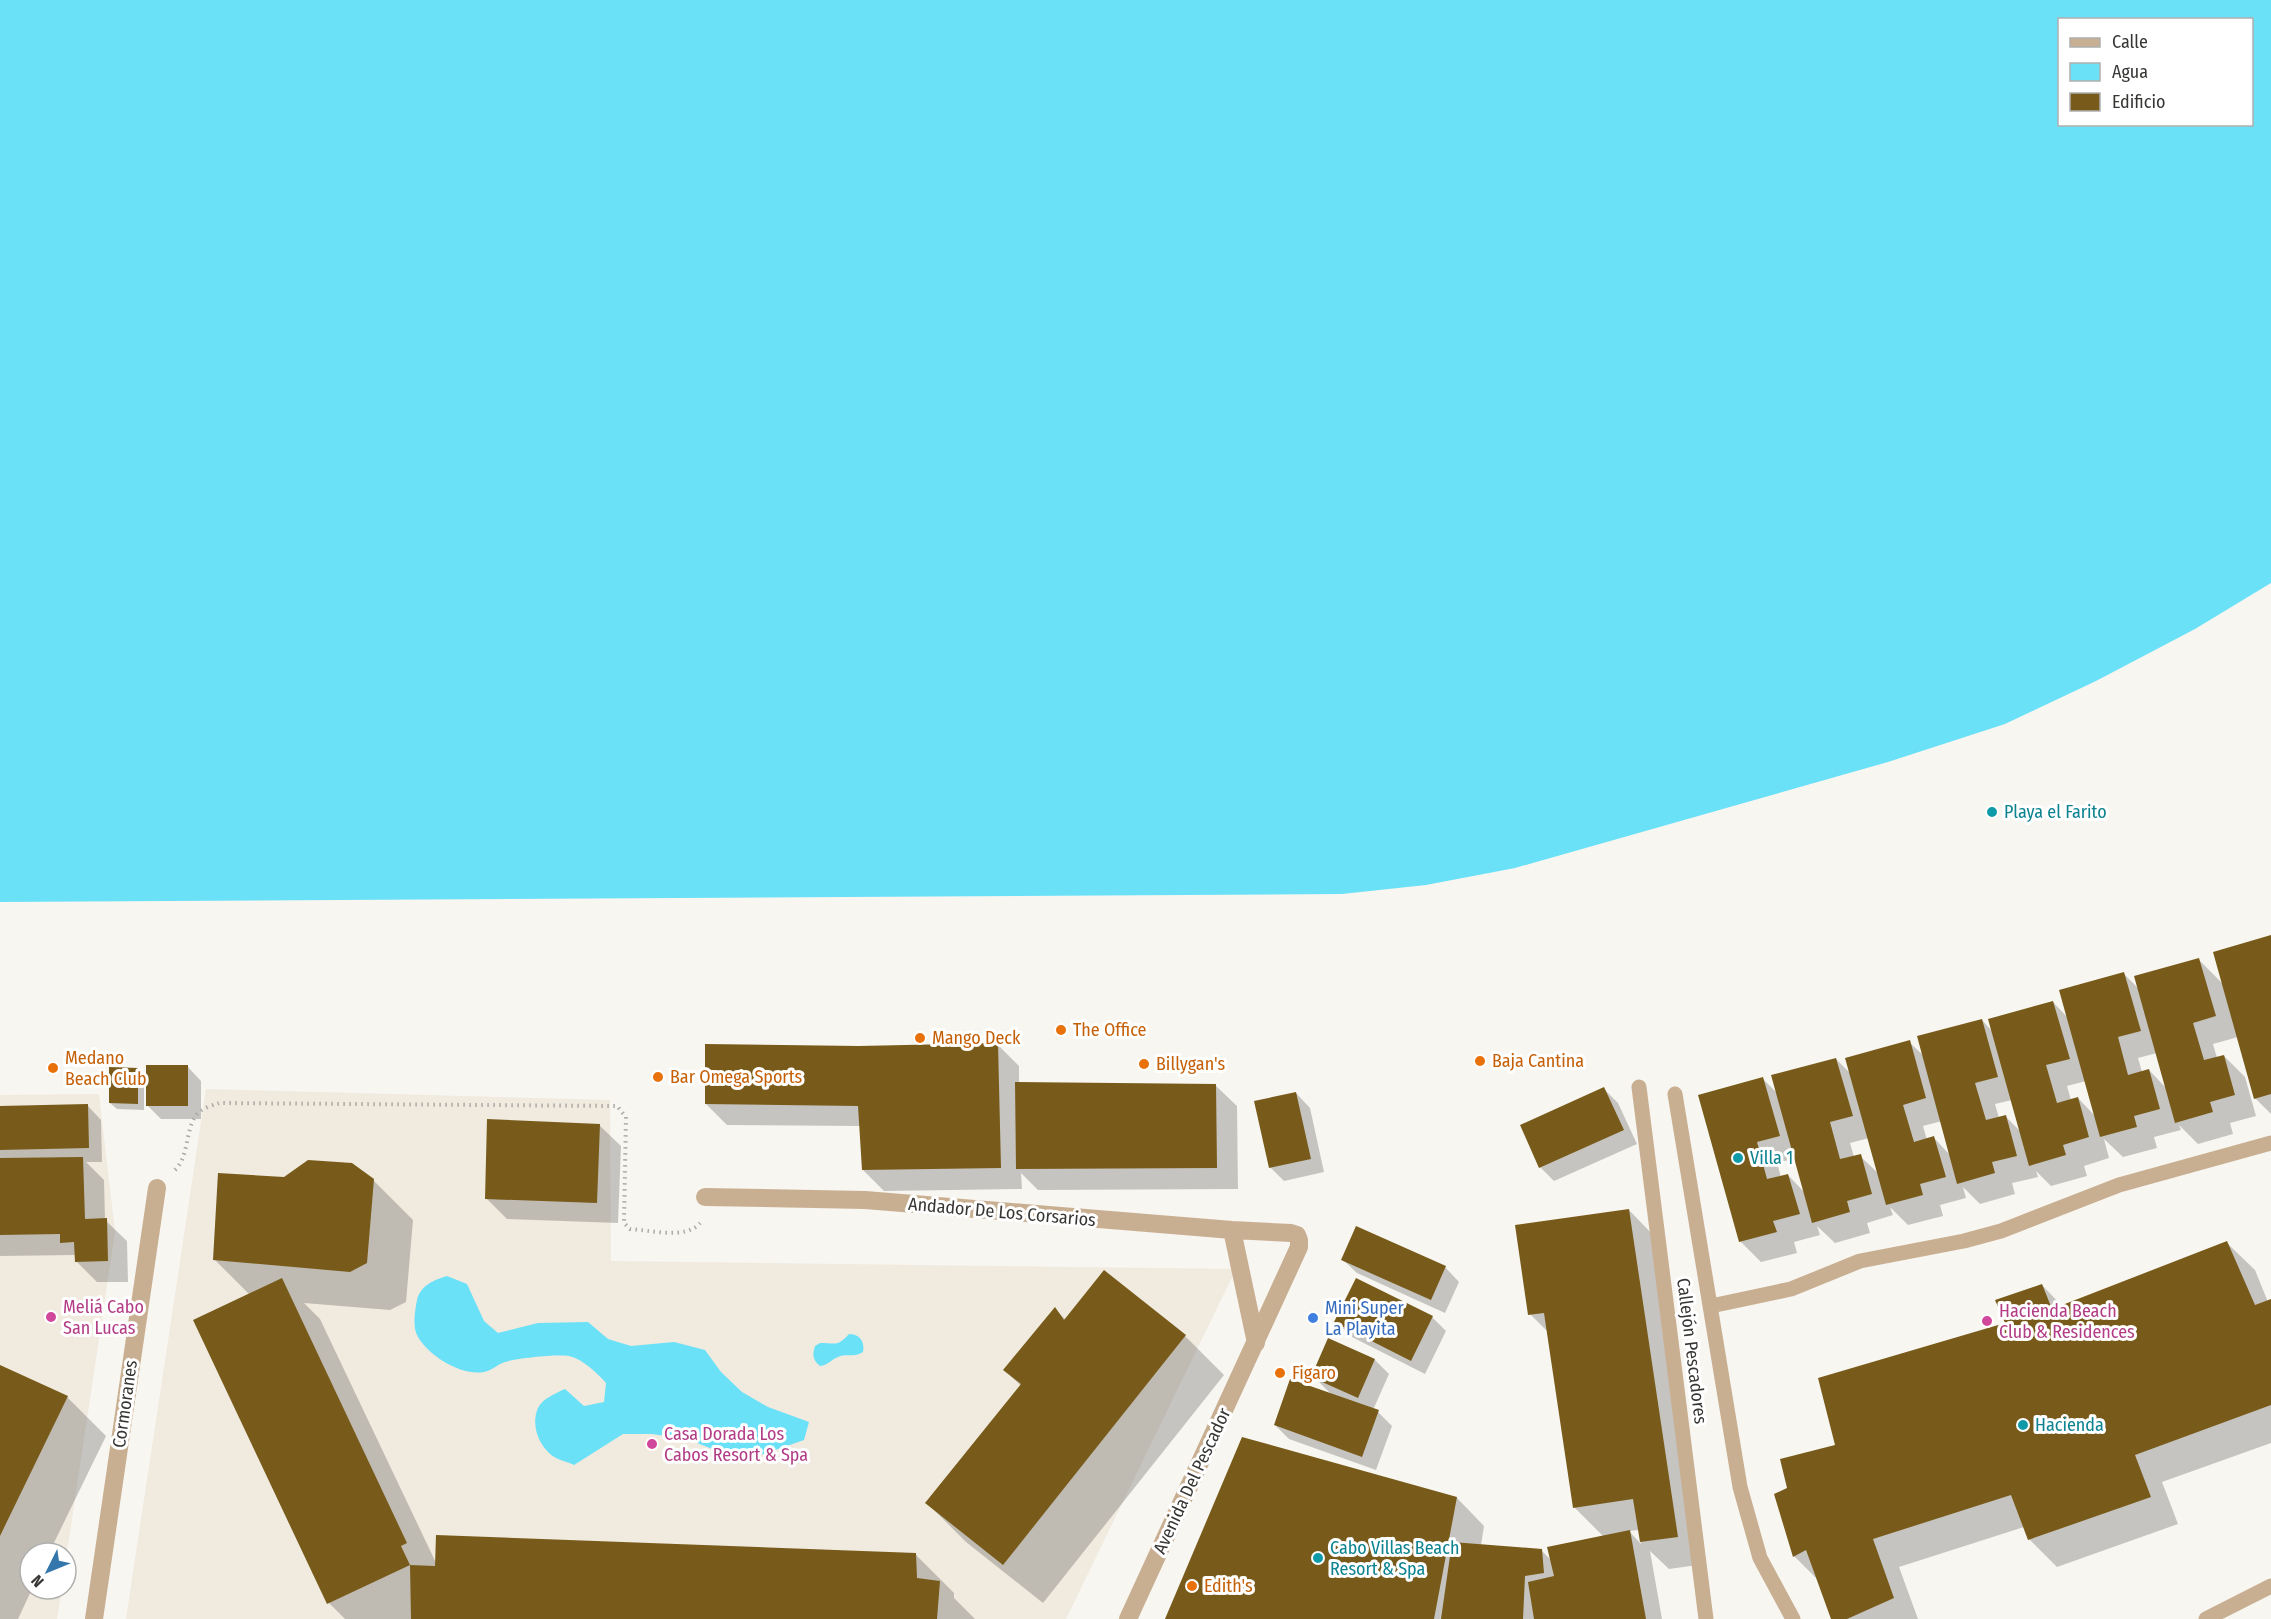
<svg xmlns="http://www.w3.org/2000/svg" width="2271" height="1619" font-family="'Fira Sans Condensed',sans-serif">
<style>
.built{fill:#f0eadf}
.water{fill:#6be1f8;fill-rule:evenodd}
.shadow{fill:#0003;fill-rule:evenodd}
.building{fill:#785b1a}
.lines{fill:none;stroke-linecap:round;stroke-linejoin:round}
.path{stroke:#acaaa7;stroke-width:4;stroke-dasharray:1.5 4.5;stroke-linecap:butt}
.lane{stroke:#c9af92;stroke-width:15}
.street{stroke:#c9af92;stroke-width:18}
.culture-dot{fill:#0f9aa8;stroke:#fff;stroke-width:2}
.food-dot{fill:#e8710a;stroke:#fff;stroke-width:2}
.hotel-dot{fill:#d1479c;stroke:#fff;stroke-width:2}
.shop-dot{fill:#3f7fe0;stroke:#fff;stroke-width:2}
.labels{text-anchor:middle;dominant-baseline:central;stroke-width:6;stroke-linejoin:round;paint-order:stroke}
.culture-label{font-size:18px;fill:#0d838f;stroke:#fff;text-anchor:start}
.food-label{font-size:18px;fill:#c56008;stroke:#fff;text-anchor:start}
.street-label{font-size:18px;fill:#373634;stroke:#fff}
.hotel-label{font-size:18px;fill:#b23c85;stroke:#fff;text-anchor:start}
.shop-label{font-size:18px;fill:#366cbe;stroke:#fff;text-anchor:start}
</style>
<rect width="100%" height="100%" fill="#f8f6f1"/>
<!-- built -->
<path class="built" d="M206 1089 610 1100 611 1261 1236 1269 1066 1619H126Z
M99 1094 115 1232 66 1559V1553H30V1589H62L57 1619H0V1095Z"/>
<!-- water -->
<path class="water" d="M0 0H2271V583L2195 629 2096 681 2005 724 1888 762 1515 868 1426 885 1342 894 0 902ZM2060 20H2252V124H2060Z
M447 1276 467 1284 484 1321 498 1333 538 1323 588 1322 608 1339 631 1346 674 1342 705 1350 721 1372 742 1392 768 1407 809 1422 804 1440 743 1461 687 1439 652 1434H623L574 1465C568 1462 562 1461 556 1458 540 1449 530 1426 538 1408 542 1399 556 1393 565 1389L584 1406 604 1402 606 1383C596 1372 584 1360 569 1356 557 1354 517 1358 505 1362 498 1364 491 1371 484 1372 461 1376 429 1356 418 1337 412 1327 415 1311 417 1300 421 1285 434 1280 447 1276Z
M849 1334C860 1334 865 1342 863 1352 854 1358 847 1353 838 1357 830 1360 829 1365 820 1366 813 1360 812 1356 815 1346L820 1343C836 1343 837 1347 849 1334Z"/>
<!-- shadow -->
<path class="shadow" d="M2271 937V1114L2255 1098 2238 1037 2213 1044 2217 1058 2224 1056 2245 1077 2256 1116 2230 1123 2233 1134 2198 1144 2179 1125 2181 1130 2154 1137 2157 1148 2123 1157 2104 1139 2109 1158 2084 1166 2087 1176 2051 1186 2036 1171 2038 1177 2012 1183 2015 1194 1980 1204 1963 1187 1966 1198 1940 1205 1943 1216 1908 1225 1890 1207 1893 1215 1867 1223 1870 1233 1835 1243 1817 1226 1820 1235 1794 1242 1797 1253 1761 1262 1740 1241 1763 1079 1778 1094 1836 1059 1851 1074 1909 1042 1924 1056 1982 1020 1993 1032 2053 1002 2068 1018 2124 974 2140 990 2199 960 2223 984ZM2157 1053 2167 1089 2149 1070 2142 1072 2138 1058ZM2086 1081 2096 1117 2078 1098 2071 1100 2067 1086ZM2012 1100 2021 1132 2006 1117 1999 1118 1995 1104ZM1942 1121 1951 1156 1934 1138 1927 1140 1923 1126ZM1869 1138 1879 1174 1860 1156 1854 1157 1850 1143ZM1796 1158 1805 1193 1788 1175 1781 1177 1777 1163Z
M998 1045 1019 1066V1084L1215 1085 1237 1106 1238 1189 1038 1190 1021 1173 1022 1189 884 1191 863 1170 861 1126 727 1125 706 1104 859 1048Z
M187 1066 201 1081V1119H161L147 1105Z
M137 1069 144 1076V1110L117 1109 110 1103Z
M1604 1089 1618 1103 1637 1144 1554 1181 1540 1167Z
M1296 1093 1310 1108 1324 1172 1284 1181 1270 1167Z
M87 1105 101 1120 102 1162H86L104 1180 105 1220 127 1241 128 1282H97L76 1261 75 1255 0 1256V1107Z
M599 1125 621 1146 618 1223 507 1219 486 1198Z
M285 1178 373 1180 413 1220 406 1302 390 1310 304 1303 320 1319 437 1565 915 1554 954 1593V1598L975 1619H345L329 1603 250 1295 214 1259Z
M1629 1210 1656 1238 1705 1564 1669 1569 1650 1551 1662 1619H1167L1457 1498 1484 1526 1481 1545 1541 1550 1551 1560 1604 1537 1575 1508 1549 1333 1530 1314ZM1639 1530 1641 1544 1629 1531Z
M2227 1243 2255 1270 2268 1302 2271 1301V1443L2162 1482 2178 1524 2057 1567 2029 1539 2024 1527 1899 1567 1918 1619H1833L1819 1581 1794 1556 1775 1495 1789 1489 1837 1446 2007 1324 2042 1285 2063 1307Z
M1342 1259 1445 1267 1459 1282 1445 1313 1357 1273Z
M1055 1309 1066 1320 1185 1336 1224 1375 1043 1603 966 1542 927 1503 1021 1386 1005 1370Z
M1432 1317 1446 1331 1425 1374 1350 1336 1336 1321Z
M1329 1340 1375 1360 1389 1374 1373 1410 1378 1412 1392 1426 1376 1470 1289 1439 1275 1425 1332 1395 1313 1376Z
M0 1367 67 1397 106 1436 49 1553H30V1589H32L18 1619H0Z"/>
<!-- building -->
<path class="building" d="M2271 935V1094L2254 1099 2213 952Z
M2199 958 2216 1016 2193 1023 2204 1060 2224 1055 2235 1095 2210 1102 2213 1112 2175 1123 2134 976Z
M2124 972 2141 1031 2118 1037 2128 1075 2149 1069 2160 1109 2134 1116 2137 1127 2100 1137 2059 990Z
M2053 1001 2070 1059 2046 1065 2057 1103 2078 1097 2089 1137 2063 1145 2066 1155 2029 1166 1988 1019Z
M1982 1019 1998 1077 1975 1083 1986 1120 2006 1115 2017 1156 1992 1162 1995 1173 1957 1184 1917 1036Z
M1910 1040 1926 1098 1903 1105 1914 1142 1934 1136 1946 1177 1920 1184 1923 1195 1886 1205 1845 1058Z
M998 1043 1001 1168 862 1170 858 1106 705 1104V1044L859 1046Z
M1836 1058 1853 1116 1830 1122 1840 1159 1861 1154 1872 1194 1847 1201 1850 1212 1812 1223 1771 1075Z
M146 1065H188V1106H146Z
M109 1067 138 1068V1104L109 1103Z
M1763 1077 1780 1136 1757 1142 1767 1179 1788 1174 1800 1214 1773 1221 1777 1232 1739 1242 1698 1095Z
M1015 1082 1216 1084 1217 1168 1016 1169Z
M1604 1087 1624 1130 1539 1168 1520 1125Z
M1296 1092 1311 1159 1269 1168 1254 1101Z
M88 1104 89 1148 0 1150V1106Z
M487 1119 600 1124 597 1203 485 1199Z
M83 1157 85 1219 107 1218 108 1261 75 1262 74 1242 60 1243V1234L0 1235V1158Z
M308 1160 352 1163 374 1179 367 1263 350 1272 213 1260 218 1173 284 1177Z
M1629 1209 1678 1537 1640 1542 1633 1499 1573 1508 1544 1313 1528 1315 1515 1225Z
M1356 1226 1446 1266 1431 1300 1341 1260Z
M2227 1241 2255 1305 2271 1299V1405L2135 1455 2151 1497 2028 1540 2011 1495 1873 1539 1894 1598 1847 1619H1831L1806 1550 1793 1557 1774 1494 1787 1488 1780 1459 1835 1445 1818 1378 2005 1323 1995 1300 2042 1284 2052 1309Z
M1104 1270 1186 1335 1003 1565 925 1503 1021 1384 1003 1370 1055 1307 1064 1320Z
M282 1278 407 1543 401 1546 410 1565 327 1604 193 1320Z
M1356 1278 1433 1316 1411 1361 1334 1322Z
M1328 1338 1375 1359 1358 1398 1311 1377Z
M0 1365 68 1396 0 1536Z
M1290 1379 1379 1410 1362 1457 1274 1425Z
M1242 1437 1457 1497 1434 1619H1165Z
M1630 1530 1646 1619H1534L1528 1582 1554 1576 1547 1547Z
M436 1535 916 1553 917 1578 940 1581 937 1619H411L410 1565 435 1566Z
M1452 1542 1542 1549 1544 1573 1525 1576 1523 1619H1441Z"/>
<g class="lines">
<!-- path -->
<path class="path" d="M175 1170C189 1156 185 1133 195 1117 199 1109 211 1106 219 1103L617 1106 626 1117 624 1223 630 1229C650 1230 686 1240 700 1223"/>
<!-- lane -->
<path class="lane" d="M1639 1087 1706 1619
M1675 1094 1740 1487 1760 1558 1793 1619
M1711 1306 1791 1289 1860 1261 1964 1241 2001 1231 2119 1185 2271 1143
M2206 1619 2271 1586"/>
<!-- street -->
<path class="street" d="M705 1197 865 1200 1232 1230 1291 1233 1297 1235 1299 1240V1247L1128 1619
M1232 1230 1256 1343
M94 1619 157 1188"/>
</g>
<!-- markers -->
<g class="culture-dot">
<circle cx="1992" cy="812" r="6"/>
<circle cx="1738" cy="1158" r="6"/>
<circle cx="2023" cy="1425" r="6"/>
<circle cx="1318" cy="1558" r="6"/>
</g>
<g class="food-dot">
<circle cx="1061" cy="1030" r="6"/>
<circle cx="920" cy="1038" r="6"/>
<circle cx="1480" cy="1061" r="6"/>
<circle cx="1144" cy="1064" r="6"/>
<circle cx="53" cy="1068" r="6"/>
<circle cx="658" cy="1077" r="6"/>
<circle cx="1280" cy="1373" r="6"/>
<circle cx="1192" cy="1586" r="6"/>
</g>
<g class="hotel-dot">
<circle cx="51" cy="1317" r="6"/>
<circle cx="1987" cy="1321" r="6"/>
<circle cx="652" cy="1444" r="6"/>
</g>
<circle class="shop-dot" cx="1313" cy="1318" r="6"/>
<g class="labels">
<!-- culture labels -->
<g class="culture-label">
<text x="2004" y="812">Playa el Farito</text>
<text x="1750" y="1158">Villa 1</text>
<text x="2035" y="1425">Hacienda</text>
<text x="1330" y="1548">Cabo Villas Beach<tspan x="1330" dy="21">Resort &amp; Spa</tspan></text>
</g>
<!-- food labels -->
<g class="food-label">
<text x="1073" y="1030">The Office</text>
<text x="932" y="1038">Mango Deck</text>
<text x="65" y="1058">Medano<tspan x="65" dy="21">Beach Club</tspan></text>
<text x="1492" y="1061">Baja Cantina</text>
<text x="1156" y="1064">Billygan's</text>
<text x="670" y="1077">Bar Omega Sports</text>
<text x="1292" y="1373">Figaro</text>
<text x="1204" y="1586">Edith's</text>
</g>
<!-- street labels -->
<g class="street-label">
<text transform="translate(1002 1212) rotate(5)">Andador De Los Corsarios</text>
<text transform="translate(1692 1351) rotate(83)">Callejón Pescadores</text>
<text transform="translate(125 1404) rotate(-82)">Cormoranes</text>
<text transform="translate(1192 1481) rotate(-65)">Avenida Del Pescador</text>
</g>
<!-- hotel labels -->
<g class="hotel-label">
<text x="63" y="1307">Meliá Cabo<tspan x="63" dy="21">San Lucas</tspan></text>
<text x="1999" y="1311">Hacienda Beach<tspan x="1999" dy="21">Club &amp; Residences</tspan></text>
<text x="664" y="1434">Casa Dorada Los<tspan x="664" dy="21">Cabos Resort &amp; Spa</tspan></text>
</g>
<!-- shop labels -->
<g class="shop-label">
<text x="1325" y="1308">Mini Super<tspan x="1325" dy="21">La Playita</tspan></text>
</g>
</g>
<!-- legend -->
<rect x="2058" y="18" width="195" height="108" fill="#ffffff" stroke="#afafae" stroke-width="1.5"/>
<rect x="2070" y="38" width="30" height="9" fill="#c9af92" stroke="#afafae" stroke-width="1.5"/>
<text x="2112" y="48" font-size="18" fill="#373634">Calle</text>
<rect x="2070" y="63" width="30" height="18" fill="#6be1f8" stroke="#afafae" stroke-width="1.5"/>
<text x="2112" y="78" font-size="18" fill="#373634">Agua</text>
<rect x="2070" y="93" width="30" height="18" fill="#785b1a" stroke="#afafae" stroke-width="1.5"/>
<text x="2112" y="108" font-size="18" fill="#373634">Edificio</text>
<!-- north arrow -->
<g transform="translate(48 1571) rotate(227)"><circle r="28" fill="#ffffff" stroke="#afafae" stroke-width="1.5"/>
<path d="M0-4.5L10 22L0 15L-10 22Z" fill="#3477ad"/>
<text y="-9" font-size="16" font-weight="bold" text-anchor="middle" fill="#373634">N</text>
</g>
</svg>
